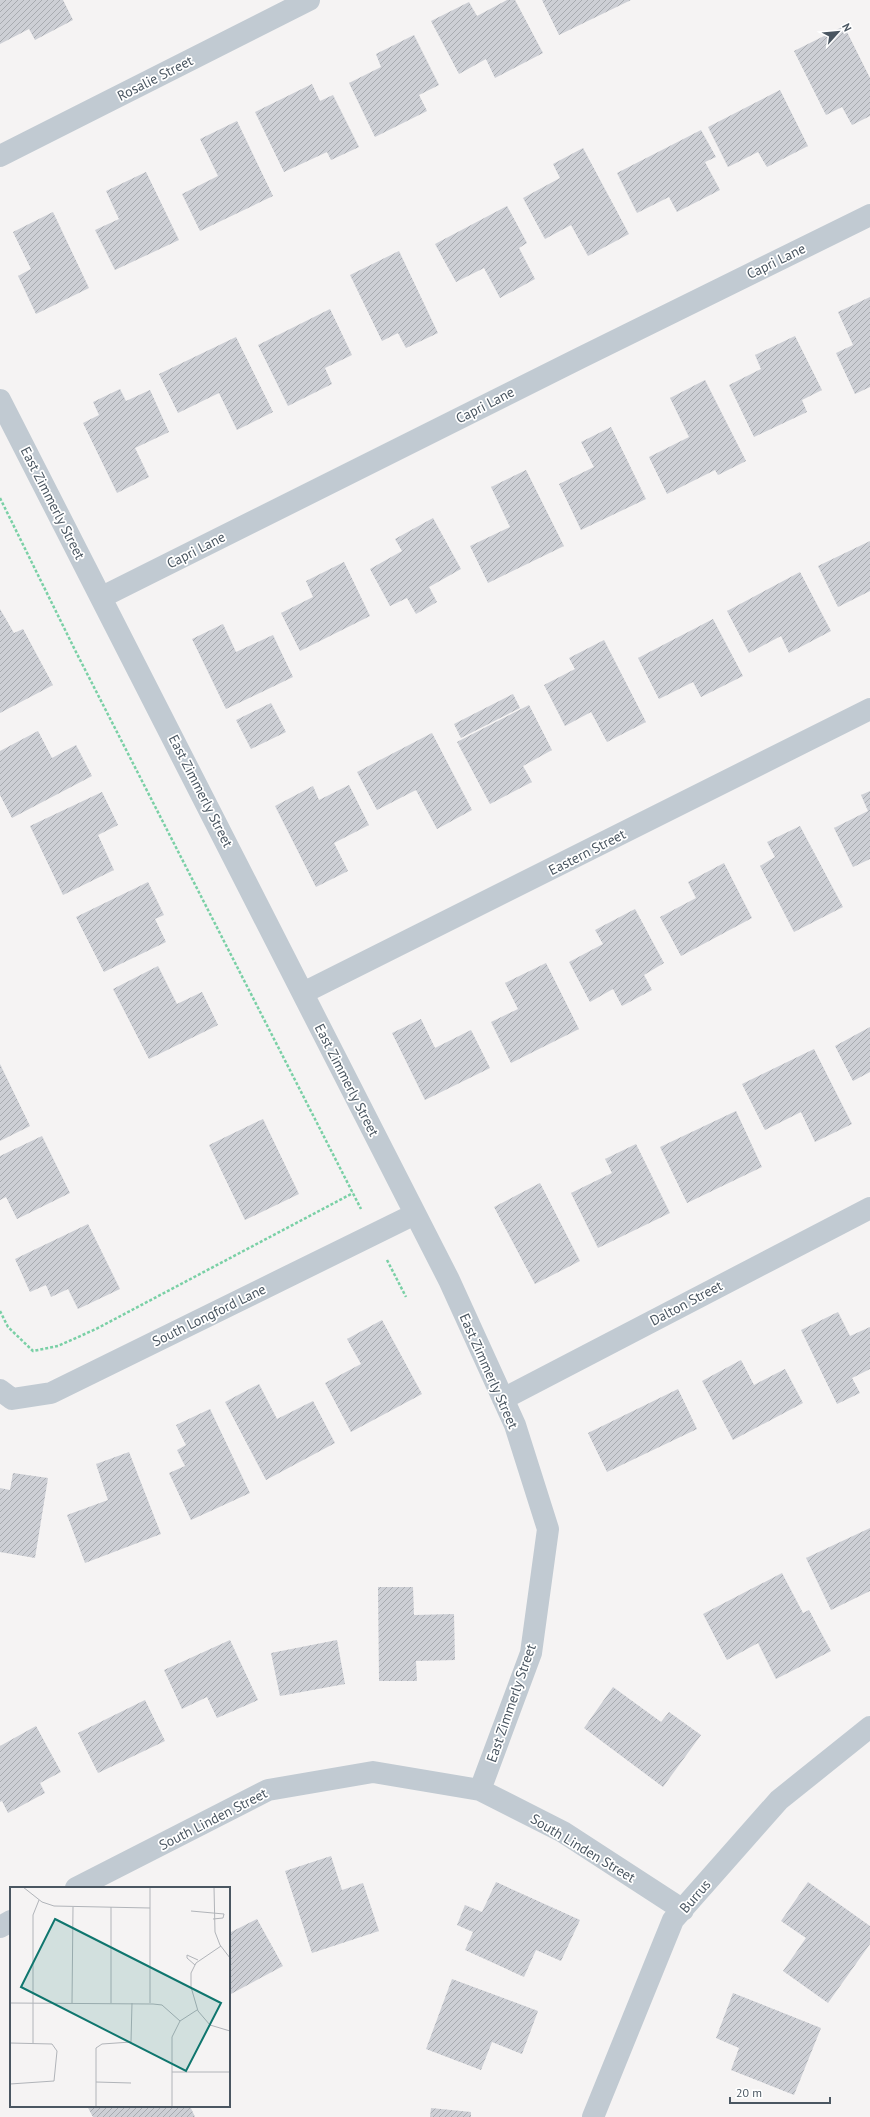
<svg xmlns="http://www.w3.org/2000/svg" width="870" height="2117" font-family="'PT Sans',sans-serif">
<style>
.building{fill:url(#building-hatch)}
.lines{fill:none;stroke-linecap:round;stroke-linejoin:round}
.path{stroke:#7ad0a6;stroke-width:2.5;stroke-dasharray:3 2;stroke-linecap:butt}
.minor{stroke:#c1cad2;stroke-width:22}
.labels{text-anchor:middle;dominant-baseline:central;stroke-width:3.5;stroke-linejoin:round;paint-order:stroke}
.street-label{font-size:14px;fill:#4a5661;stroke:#fff}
.inset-road{fill:none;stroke:#b1b4b9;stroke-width:1}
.view{fill:#0f766e;fill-opacity:0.15;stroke:#0f766e;stroke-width:2}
.inset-edge{fill:none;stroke:#4a5661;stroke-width:2}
</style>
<defs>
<pattern id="building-hatch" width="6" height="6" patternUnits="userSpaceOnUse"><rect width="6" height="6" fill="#cdcfd5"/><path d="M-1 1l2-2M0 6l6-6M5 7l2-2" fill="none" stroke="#a8abb0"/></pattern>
</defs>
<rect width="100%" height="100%" fill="#f5f3f3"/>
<!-- building -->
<path class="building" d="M0 0H63L73 20 35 40 29 29 0 44Z
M507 0H515L543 53 495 78 486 59 459 74 431 21 469 2 477 16Z
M542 0H631L559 35Z
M844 26 870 78V116L852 125 842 107 826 115 794 51Z
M414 35 439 85 419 95 427 111 375 137 349 83 381 67 376 54Z
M312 84 320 101 333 95 359 147 331 160 327 152 284 172 255 112Z
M780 90 808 146 767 167 758 152 728 167 708 127Z
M237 121 273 196 200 231 182 194 218 176 200 139Z
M701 130 716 157 705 162 720 190 677 212 669 197 637 213 617 173Z
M583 148 629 234 588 256 571 225 545 239 523 198 560 178 553 164Z
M146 172 179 240 115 270 95 230 119 219 106 191Z
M507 206 527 243 519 248 535 279 500 298 484 268 456 282 435 244Z
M53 212 89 288 36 314 18 276 31 269 13 232Z
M399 251 438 333 406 348 398 333 382 341 350 275Z
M870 297V387L855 394 836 353 853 345 838 312Z
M330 309 352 355 325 368 332 384 288 406 258 345Z
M795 336 822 390 802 400 807 412 754 437 729 385 761 369 755 355Z
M236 337 273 412 237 430 219 393 178 413 159 374Z
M705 380 746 461 718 475 715 470 667 494 649 457 689 437 670 398Z
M120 389 126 401 150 390 169 432 135 448 149 477 117 493 83 423 99 415 93 402Z
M611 427 646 499 581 530 559 484 594 467 581 442Z
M526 470 564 546 488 583 470 546 510 527 491 487Z
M433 518 461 569 429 587 437 602 416 614 407 598 390 606 370 569 402 551 395 539Z
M870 541V591L838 607 818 566Z
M344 562 370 616 300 651 281 613 313 597 306 581Z
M800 572 831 631 789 653 781 636 749 653 727 611Z
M0 609 14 633 23 629 53 685 0 713Z
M713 619 743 676 701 697 693 682 659 699 638 658Z
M223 624 236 652 273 635 293 677 226 709 192 639Z
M604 640 646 722 607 742 591 712 565 726 544 685 575 669 569 658Z
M513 694 520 708 461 738 454 724Z
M271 703 286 732 251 749 236 720Z
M529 705 552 750 523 766 532 782 490 804 457 742Z
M38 731 52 758 76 745 92 776 12 818 0 795V751Z
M432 733 472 810 437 829 416 790 377 810 357 772Z
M349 785 369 825 334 843 348 871 316 887 275 806 313 786 319 800Z
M870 791V859L853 867 834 828 868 811 861 795Z
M102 792 118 825 98 835 114 870 63 895 30 826Z
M800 826 843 907 794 932 760 866 775 857 767 842Z
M724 863 752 918 681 956 660 917 696 898 688 882Z
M148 882 164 915 155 919 166 942 104 972 76 917Z
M635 909 664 963 644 975 652 990 622 1006 613 989 590 1002 569 962 603 944 595 930Z
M546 963 579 1029 511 1063 491 1022 518 1009 505 983Z
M158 966 177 1004 202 992 218 1025 149 1059 113 989Z
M421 1019 435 1048 471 1030 490 1068 425 1100 392 1033Z
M870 1027V1072L853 1081 835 1046Z
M814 1049 852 1124 815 1142 801 1112 765 1130 742 1084Z
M0 1064 30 1126 0 1141Z
M736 1111 762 1167 687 1203 660 1147Z
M263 1119 299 1194 245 1220 209 1145Z
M42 1136 70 1193 17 1219 6 1197 0 1200V1156Z
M636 1144 670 1213 598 1248 571 1193 612 1173 605 1159Z
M540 1183 580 1261 535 1284 494 1207Z
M88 1224 120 1289 78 1309 68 1289 51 1297 46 1285 30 1292 15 1259Z
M838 1312 850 1336 870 1327V1369L852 1378 860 1393 837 1404 801 1330Z
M382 1320 422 1394 351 1432 325 1383 361 1364 347 1339Z
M741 1360 754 1385 785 1369 803 1403 733 1440 702 1381Z
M259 1384 277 1419 313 1401 335 1443 266 1480 225 1402Z
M678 1389 697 1429 607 1472 588 1433Z
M210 1409 250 1493 191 1520 169 1473 185 1466 177 1450 186 1445 176 1425Z
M129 1452 161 1534 85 1563 67 1515 108 1500 96 1464Z
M13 1473 48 1478 35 1558 0 1552V1488L10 1490Z
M870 1528V1591L831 1610 806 1558Z
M782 1573 803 1613 809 1610 831 1651 776 1679 758 1643 727 1660 703 1614Z
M378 1587H413L414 1615 454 1614 455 1660 416 1661 417 1681H379Z
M230 1640 258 1700 217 1718 207 1697 182 1709 164 1670Z
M337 1640 345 1684 280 1696 271 1653Z
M613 1687 661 1722 669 1712 701 1735 663 1787 584 1728Z
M145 1700 165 1741 98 1773 78 1733Z
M36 1726 61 1772 40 1783 45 1793 8 1813 2 1801 0 1802V1746Z
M331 1856 342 1890 363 1883 379 1931 312 1953 285 1871Z
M496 1882 580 1920 561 1961 536 1950 524 1977 465 1950 473 1932 457 1925 465 1905 482 1912Z
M808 1882 870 1926V1944L828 2003 783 1971 806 1938 781 1921Z
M257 1919 283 1966 229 1995V1933Z
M452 1979 538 2011 522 2054 492 2042 481 2070 426 2049Z
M733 1993 821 2028 794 2095 731 2070 739 2048 716 2038Z
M87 2106H190L195 2117H93Z
M431 2108 471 2112V2117H430Z"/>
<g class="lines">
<!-- path -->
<path class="path" d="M0 498 75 650 361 1209
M387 1260 406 1297
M0 1311 8 1327 33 1351 58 1346 96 1329 353 1193"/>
<!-- minor -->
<path class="minor" d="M0 156 309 0
M0 400 449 1280 515 1425 548 1529 531 1653 480 1790
M102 597 580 358 870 215
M303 993 870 709
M0 1390 12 1399 51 1393 415 1214
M503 1399 870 1208
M76 1888 268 1790 373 1772 480 1790 563 1832 683 1910
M0 1927 11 1921
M593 2117 673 1920 779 1800 870 1727"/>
</g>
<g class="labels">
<!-- street labels -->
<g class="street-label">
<text transform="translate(155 78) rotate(-27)">Rosalie Street</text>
<text transform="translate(776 261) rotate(-26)">Capri Lane</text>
<text transform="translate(485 405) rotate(-27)">Capri Lane</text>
<text transform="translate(53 503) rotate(63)">East Zimmerly Street</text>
<text transform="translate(196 550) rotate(-27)">Capri Lane</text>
<text transform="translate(201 791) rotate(63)">East Zimmerly Street</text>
<text transform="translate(587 852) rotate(-27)">Eastern Street</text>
<text transform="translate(347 1080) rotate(63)">East Zimmerly Street</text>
<text transform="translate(686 1303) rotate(-28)">Dalton Street</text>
<text transform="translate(209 1315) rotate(-26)">South Longford Lane</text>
<text transform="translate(489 1371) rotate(66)">East Zimmerly Street</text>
<text transform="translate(511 1703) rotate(-71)">East Zimmerly Street</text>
<text transform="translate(213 1819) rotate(-27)">South Linden Street</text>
<text transform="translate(583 1848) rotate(31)">South Linden Street</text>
<text transform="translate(695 1896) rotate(-49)">Burrus</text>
</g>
</g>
<!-- overview -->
<g transform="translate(10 1887)">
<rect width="220" height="220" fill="#f5f3f3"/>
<path class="inset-road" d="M13 0 32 15 44 19 140 21M204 0 205 45 210 58 220 71M181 24 214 27 213 31 203 32M211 59 186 76 181 86V100L188 124 200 138 220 144M185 78 177 71V68L188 73M0 116 143 117 152 118 170 134M62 116 63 20M101 116V20M140 116V0M0 156 42 157 47 164 44 194 0 197M23 156V28L29 13M162 185H220M86 195 121 196M86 220V161L92 157 121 155 122 116M162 220V150L170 134 187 123"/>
<path class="view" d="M45 32 211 116 176 184 11 100Z"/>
<rect width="220" height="220" class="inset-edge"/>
</g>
<!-- north arrow -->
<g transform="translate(838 32) rotate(63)" stroke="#ffffff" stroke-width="3" paint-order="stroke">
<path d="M0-3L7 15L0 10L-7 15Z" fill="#4a5661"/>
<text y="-6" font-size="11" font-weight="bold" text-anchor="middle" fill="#4a5661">N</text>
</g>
<!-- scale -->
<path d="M730 2097v6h100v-6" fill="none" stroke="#4a5661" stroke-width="2"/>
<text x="736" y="2097" font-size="12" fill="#4a5661" stroke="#ffffff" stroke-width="3" paint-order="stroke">20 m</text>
</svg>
